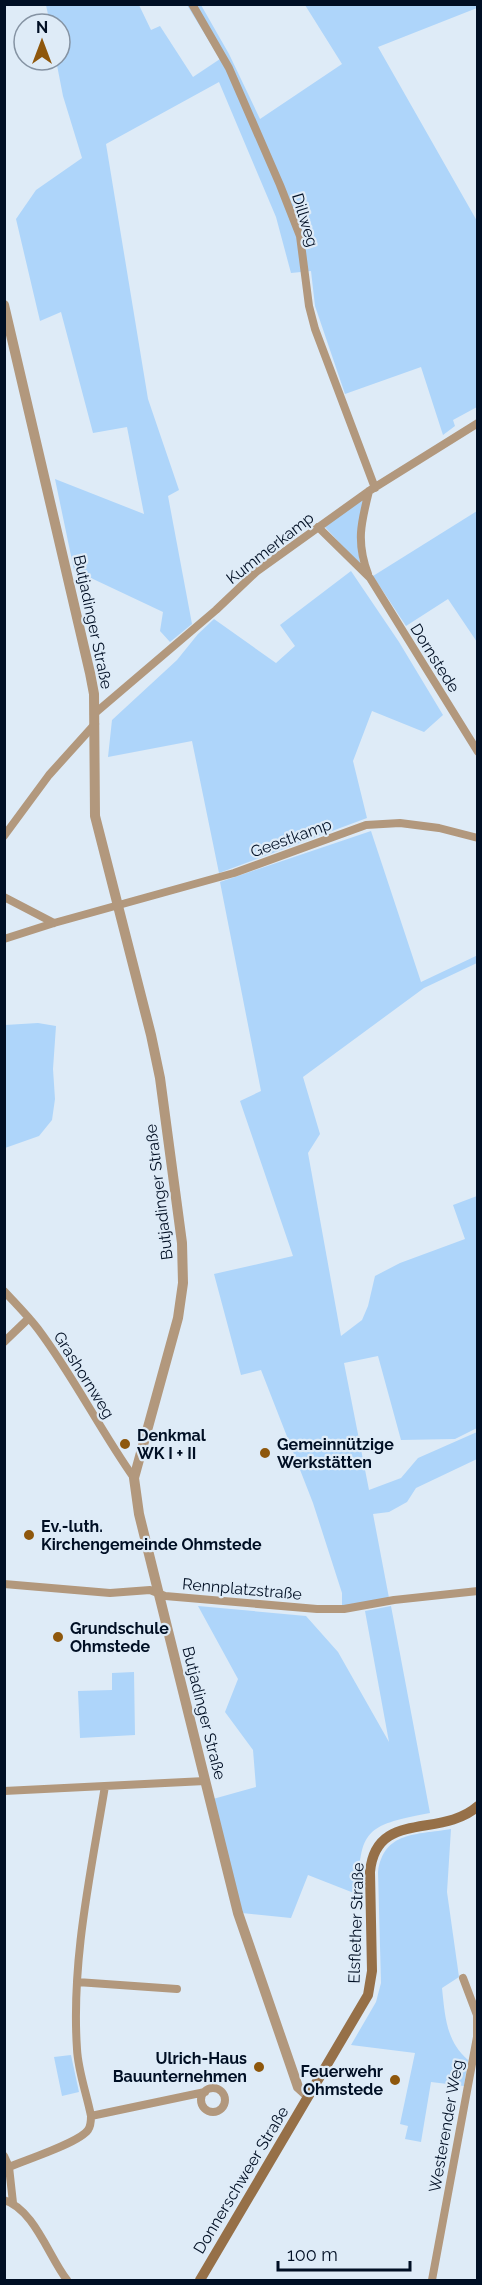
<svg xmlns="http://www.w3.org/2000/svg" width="482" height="2285" font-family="Raleway,sans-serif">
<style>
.green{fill:#aed5fa}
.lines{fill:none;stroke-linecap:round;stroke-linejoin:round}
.minor{stroke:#b2987d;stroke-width:8}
.tertiary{stroke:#b2987d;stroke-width:10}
.secondary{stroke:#967048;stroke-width:10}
.poi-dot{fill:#8e570c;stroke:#deebf7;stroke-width:2}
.labels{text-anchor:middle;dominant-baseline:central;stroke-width:4.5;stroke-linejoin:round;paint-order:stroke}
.street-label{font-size:16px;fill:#000f24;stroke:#deebf7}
.poi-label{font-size:16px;font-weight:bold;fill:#000f24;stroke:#deebf7;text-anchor:start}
</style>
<rect width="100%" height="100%" fill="#deebf7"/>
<!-- green -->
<path class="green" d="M46 5H139L151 30 160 26 193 77 220 59 187 5H201L229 54 260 119 342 64 305 5H477V8L378 47 477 221V407L453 420 455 426 443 435 421 367 345 394 315 306 311 271 291 273 276 217 219 82 106 144 148 399 179 490 168 496 192 624 170 642 160 631 163 612 74 570 55 479 144 514 127 427 93 433 61 312 40 321 16 219 36 190 82 158 63 96 56 60H60V24H50Z
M364 497C358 521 355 542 361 566L324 526Z
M477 511V642L448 599 406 626 373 576Z
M351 571 399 642 443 715 424 732 372 711 353 761 367 818 219 873 192 741 108 757 112 720 177 660 198 634 214 619 276 663 295 646 280 625Z
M371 831 421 982 478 955 477 963 424 988 303 1077 320 1134 308 1153 341 1336 362 1320 368 1306 375 1276 400 1263 465 1239 453 1205 477 1196V1428L455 1439 401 1440 378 1356 344 1363 369 1490 401 1478 418 1458 477 1432V1459L416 1488 407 1502 389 1512 373 1514 389 1598 342 1606V1593L313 1503 261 1370 241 1375 214 1274 293 1256 240 1101 261 1091 220 882Z
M38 1023 56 1026 53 1069 55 1099 52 1120 39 1136 5 1148V1025Z
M198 1606 306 1616 338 1652 389 1742 365 1611 391 1606 430 1813C368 1825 358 1828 359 1895L308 1875 291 1918 242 1913 213 1799 256 1787 253 1750 225 1712 238 1679Z
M134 1672 135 1735 80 1738 78 1691 112 1690V1673Z
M451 1829 447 1892 459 1977 442 1988C445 2016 446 2041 468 2060L464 2086 431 2082 421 2142 405 2139 408 2126 400 2124 415 2053 351 2045 376 2002 381 1983 378 1872C384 1831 416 1835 451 1829Z
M71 2055 79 2092 62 2096 54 2057Z"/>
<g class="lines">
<!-- minor -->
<path class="minor" d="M192 4 229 68 280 185 300 236 309 306 315 329 375 488
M318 527 370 578 478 752
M368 574C356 542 361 523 369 491
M94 714 216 610 256 572 369 491 478 423
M4 836 49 775 95 724
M4 897 54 923
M4 939 54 923 234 873 366 825 400 823 439 828 478 838
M4 1291C16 1304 28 1316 38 1329 74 1377 100 1430 134 1478
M4 1342 29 1318
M4 1584 110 1593 150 1590 165 1596 317 1609H344L394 1600 478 1591
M4 1791 205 1781
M77 1982 177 1989
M201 2100a12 12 0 1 1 24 0a12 12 0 1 1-24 0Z
M91 2116 205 2092
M4 2156 9 2167 13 2203
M9 2167C25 2160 79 2143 88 2130 91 2126 91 2121 91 2116 87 2095 78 2071 77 2049 71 1961 91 1872 105 1786
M4 2200C34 2209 49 2257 67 2280
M432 2280 477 2037V2015L463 1978"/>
<!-- tertiary -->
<path class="tertiary" d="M4 305 90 673 94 694 95 816 151 1035 160 1078 182 1243 183 1283 178 1318 134 1478 139 1514 238 1913 298 2087 308 2096"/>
<!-- secondary -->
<path class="secondary" d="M200 2280 368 1995 372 1971 370 1872C376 1809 441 1839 478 1806"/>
</g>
<!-- markers -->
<g class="poi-dot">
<circle cx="125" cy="1444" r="6"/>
<circle cx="265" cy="1453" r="6"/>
<circle cx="29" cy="1535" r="6"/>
<circle cx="58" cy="1637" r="6"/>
<circle cx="259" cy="2067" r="6"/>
<circle cx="395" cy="2080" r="6"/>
</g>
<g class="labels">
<!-- street labels -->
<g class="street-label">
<text transform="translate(305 220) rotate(73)">Dillweg</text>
<text transform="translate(270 548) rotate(-38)">Kummerkamp</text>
<text transform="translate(93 622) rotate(78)">Butjadinger Straße</text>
<text transform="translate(435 658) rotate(58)">Dornstede</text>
<text transform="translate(291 838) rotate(-20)">Geestkamp</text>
<text transform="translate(159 1192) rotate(-97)">Butjadinger Straße</text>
<text transform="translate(84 1375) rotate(58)">Grashornweg</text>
<text transform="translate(242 1589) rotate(5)">Rennplatzstraße</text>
<text transform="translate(204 1713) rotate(76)">Butjadinger Straße</text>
<text transform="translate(356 1923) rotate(-88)">Elsflether Straße</text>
<text transform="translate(446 2126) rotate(-80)">Westerender Weg</text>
<text transform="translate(241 2180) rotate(-59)">Donnerschweer Straße</text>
</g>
<!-- poi labels -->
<g class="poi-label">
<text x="137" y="1435">Denkmal<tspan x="137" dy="18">WK I + II</tspan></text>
<text x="277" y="1444">Gemeinnützige<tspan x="277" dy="18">Werkstätten</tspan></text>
<text x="41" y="1526">Ev.-luth.<tspan x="41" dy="18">Kirchengemeinde Ohmstede</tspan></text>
<text x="70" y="1628">Grundschule<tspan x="70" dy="18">Ohmstede</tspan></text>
<text x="247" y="2058" text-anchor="end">Ulrich-Haus<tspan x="247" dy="18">Bauunternehmen</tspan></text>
<text x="383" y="2071" text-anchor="end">Feuerwehr<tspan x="383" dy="18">Ohmstede</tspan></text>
</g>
</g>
<!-- border -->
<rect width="482" height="2285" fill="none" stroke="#000f24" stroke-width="12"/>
<!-- north arrow -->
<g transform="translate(42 42)"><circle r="28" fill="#deebf7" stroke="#8593a3" stroke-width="1.5"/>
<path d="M0-4.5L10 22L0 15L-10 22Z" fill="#8e570c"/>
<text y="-9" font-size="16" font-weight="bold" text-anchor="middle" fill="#000f24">N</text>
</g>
<!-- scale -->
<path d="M278 2261v9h132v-9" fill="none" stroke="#000f24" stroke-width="3"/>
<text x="287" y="2261" font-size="18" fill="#000f24" stroke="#deebf7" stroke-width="4.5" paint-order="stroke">100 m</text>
</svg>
